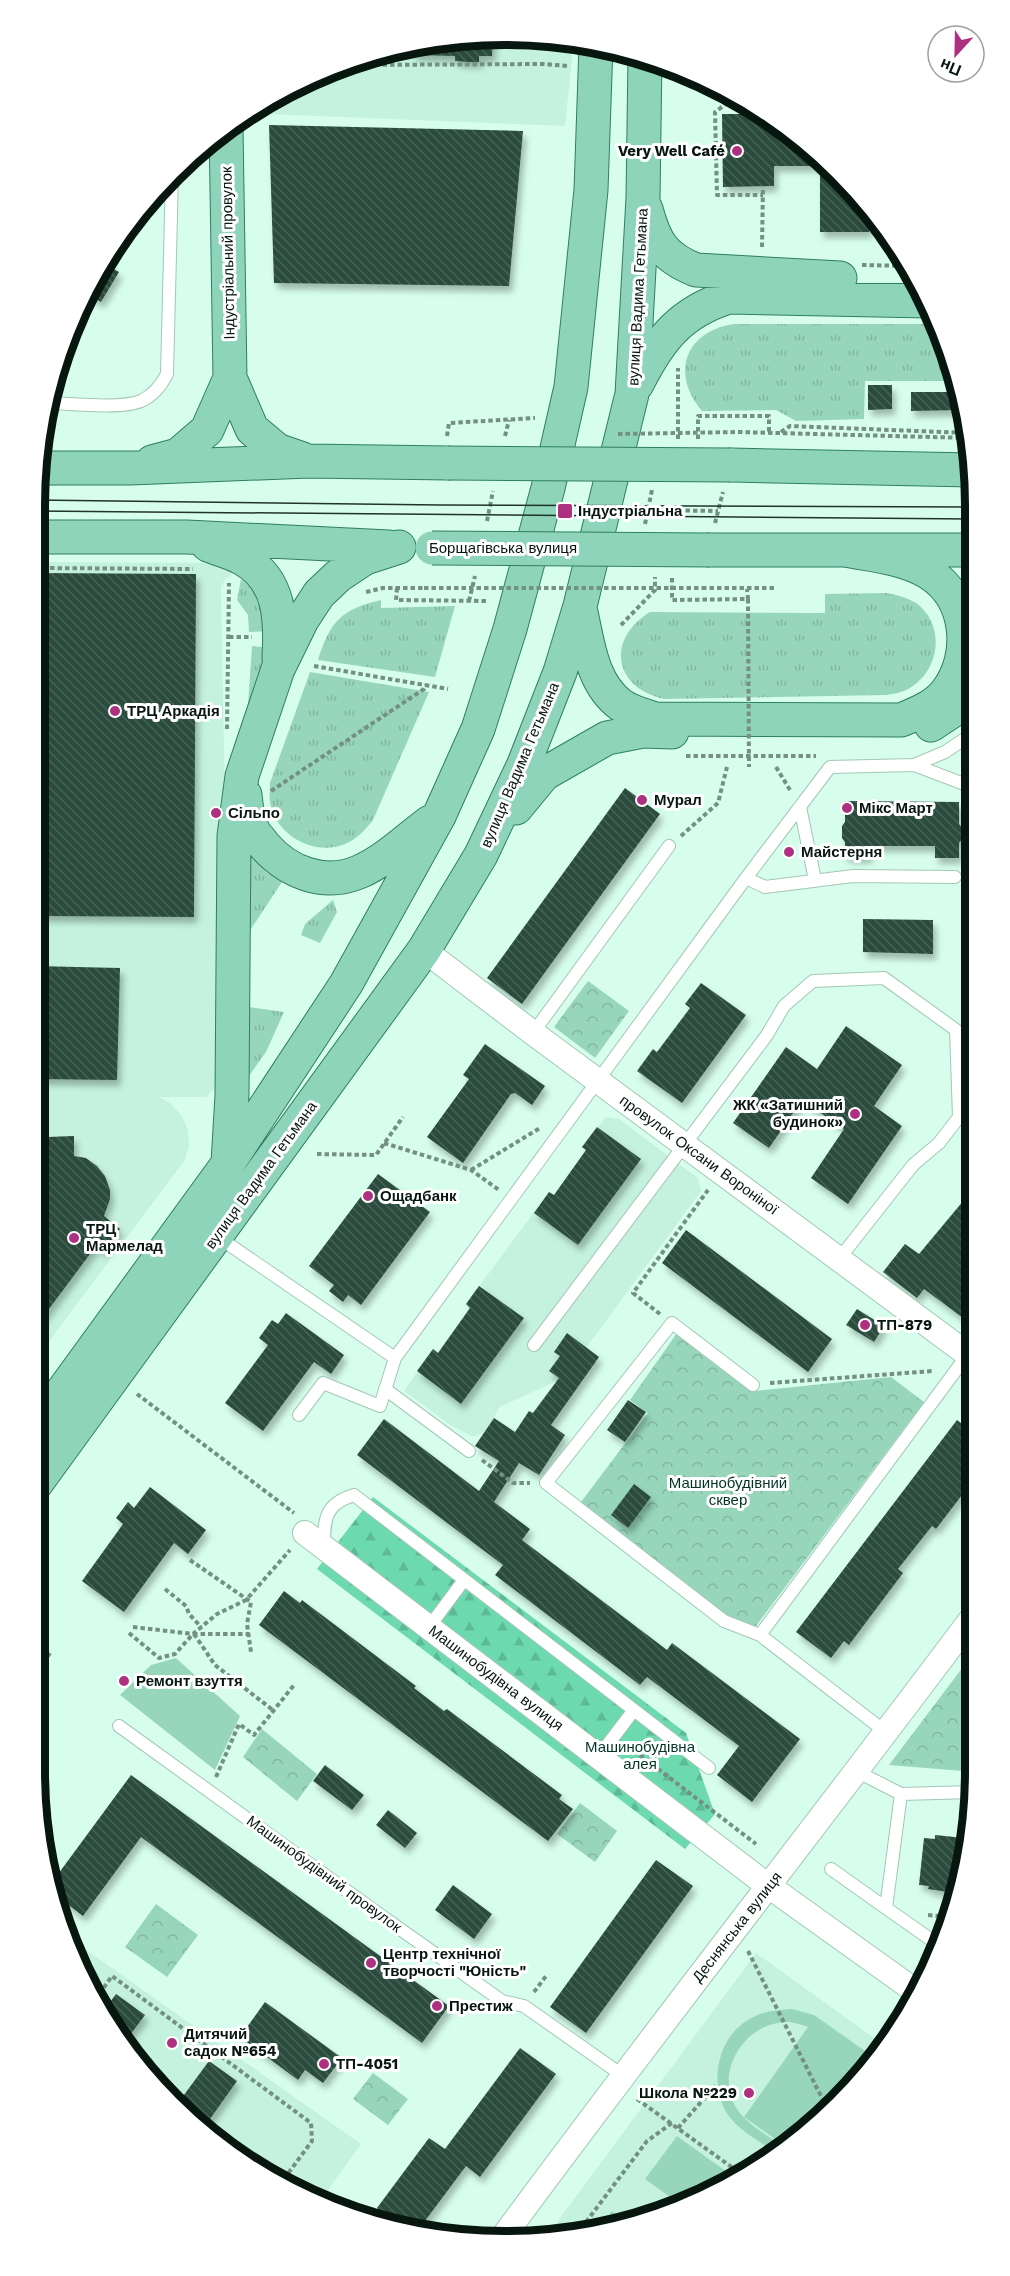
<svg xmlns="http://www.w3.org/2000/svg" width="1010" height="2276" font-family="'Work Sans',sans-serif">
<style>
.built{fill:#c4f2de}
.grass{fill:url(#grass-tufts)}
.forest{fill:url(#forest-firs)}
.park{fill:url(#park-crowns)}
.pitch{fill:#97d6bb}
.building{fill:url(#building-back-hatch);filter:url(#shadow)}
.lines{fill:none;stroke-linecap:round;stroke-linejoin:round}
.lane-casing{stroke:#a2c7b6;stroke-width:14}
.street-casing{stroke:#a2c7b6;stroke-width:26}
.primary-casing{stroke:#2e7f62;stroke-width:35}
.path{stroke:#748f83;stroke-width:4;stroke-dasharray:4.5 3;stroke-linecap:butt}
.lane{stroke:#fff;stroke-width:12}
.street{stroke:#fff;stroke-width:24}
.primary{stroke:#8ed4bb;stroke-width:33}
.tram{stroke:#22332c;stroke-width:1.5}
.primary-bridge-casing{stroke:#2e7f62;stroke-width:35;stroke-linecap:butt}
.path-bridge{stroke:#748f83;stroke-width:4;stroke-dasharray:4.5 3;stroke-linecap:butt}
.primary-bridge{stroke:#8ed4bb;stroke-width:33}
.poi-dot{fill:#ae3080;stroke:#fff;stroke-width:2}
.labels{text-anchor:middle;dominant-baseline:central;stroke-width:6;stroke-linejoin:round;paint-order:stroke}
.poi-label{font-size:15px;font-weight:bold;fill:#081610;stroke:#fff;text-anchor:start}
.street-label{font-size:15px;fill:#081610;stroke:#fff}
.park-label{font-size:15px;fill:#013425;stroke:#fff}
.rim{fill:none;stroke:#081610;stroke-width:8}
</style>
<defs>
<pattern id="grass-tufts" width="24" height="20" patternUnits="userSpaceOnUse" patternTransform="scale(1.5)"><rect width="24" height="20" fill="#97d6bb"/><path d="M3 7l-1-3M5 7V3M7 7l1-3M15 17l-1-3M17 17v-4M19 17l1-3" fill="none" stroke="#81b7a0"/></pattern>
<pattern id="forest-firs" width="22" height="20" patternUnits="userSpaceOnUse" patternTransform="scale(1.5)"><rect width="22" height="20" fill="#6dd9af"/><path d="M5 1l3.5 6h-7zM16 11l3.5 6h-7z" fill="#5dba96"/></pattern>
<pattern id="park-crowns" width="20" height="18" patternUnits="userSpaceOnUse" patternTransform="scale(1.5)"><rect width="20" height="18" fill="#97d6bb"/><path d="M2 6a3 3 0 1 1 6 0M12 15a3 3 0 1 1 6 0" fill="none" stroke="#81b7a0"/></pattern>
<pattern id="building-back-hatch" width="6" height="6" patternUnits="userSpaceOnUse" patternTransform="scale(1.5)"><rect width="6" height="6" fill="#2a4c3e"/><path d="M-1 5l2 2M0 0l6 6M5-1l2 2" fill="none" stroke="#466256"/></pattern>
<filter id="shadow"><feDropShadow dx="3.5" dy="6" stdDeviation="3" flood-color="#0004"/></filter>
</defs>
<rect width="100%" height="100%" fill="#d7feec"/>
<!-- built -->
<path class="built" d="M475 35 574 40 565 126 266 114V102L297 83 384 50Z
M35 562 206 563 218 564 230 571 232 575 226 578 221 587 227 914 220 1084 206 1097H159L171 1104 182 1116 188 1130 189 1145 185 1160 35 1360Z
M606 1117 619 1119 698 1178 701 1191 565 1377 500 1407 485 1432 474 1437 450 1425 404 1391 433 1349 438 1353 470 1308 466 1304 549 1192 554 1195 586 1150 582 1147Z
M65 1935 361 2144 322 2198 270 2179 151 2081 97 2006Z
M756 1953 884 2045 859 2081 740 2179 596 2233 546 2237Z"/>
<!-- grass -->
<path class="grass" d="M734 324H935L953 381H865L864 419 796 421 776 410 702 411C670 374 685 331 734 324Z
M241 579 258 593 274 631 249 632 248 615 237 600Z
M886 593C897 595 906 597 916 603 948 626 939 676 904 691 899 693 892 694 886 695L664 699C613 688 606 639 650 612L825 613V594Z
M381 600V608L455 606 435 677 318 660C330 621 342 609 381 600Z
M252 646 274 648 246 734Z
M310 672 429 692 373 820C365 830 357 839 345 844 314 857 275 835 270 802 269 796 270 789 270 783Z
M249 849 266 872 282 882 247 935Z
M333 900 337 912 320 943 301 935 305 924Z
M248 1007 284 1012 266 1052 246 1080Z"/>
<!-- forest -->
<path class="forest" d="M373 1497 686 1733 715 1814 685 1849 317 1569Z"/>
<!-- park -->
<path class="park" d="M588 981 629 1011 595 1058 554 1027Z
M677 1333 755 1391 891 1377 924 1402 753 1630 725 1619 578 1506 648 1413 630 1400Z
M975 1651V1772L889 1765Z
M262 1729 317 1774 297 1801 243 1757Z
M580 1803 617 1831 595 1862 557 1834Z
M156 1904 198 1935 167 1977 125 1947Z
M373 2073 408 2099 388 2125 353 2099Z"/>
<!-- pitch -->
<path class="pitch" d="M176 1658 240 1716 215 1770 120 1695 151 1665Z
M792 2009 814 2015 875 2058 859 2081 782 2144 744 2117 808 2027C803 2025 796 2023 790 2022 749 2020 717 2065 733 2102 742 2122 764 2133 781 2145L773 2151C755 2138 732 2127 723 2106 710 2077 720 2036 748 2020 761 2011 776 2010 792 2009Z
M677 2136 738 2180 677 2202 645 2179Z
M612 2211 626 2221 596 2233Z"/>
<!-- building -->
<path class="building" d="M475 35 493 36 492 56H479V62H468L455 61V56L413 55 412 46Z
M722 114H767L859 195 869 209V232H820V166H774V186L723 187Z
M269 125 523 131 509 286 274 283Z
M103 263 119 272 101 302 87 294Z
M868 385H892V409L868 410Z
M911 392H956L961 410 911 411Z
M34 573 196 574 194 917 34 916Z
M625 788 660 814 522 1004 487 978Z
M845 801 959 802V824L963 828V838L959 843V858H935V846H869V857H845V842L842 838V826L845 822Z
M863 919 933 920V954L863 952Z
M34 966 120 968 117 1080 34 1079Z
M701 983 746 1015 682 1103 637 1071 653 1049 657 1052 690 1008 685 1004Z
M846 1026 902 1065 874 1106 902 1126 848 1204 811 1178 844 1129 802 1100 769 1148 733 1123 786 1047 817 1069Z
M485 1044 545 1086 532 1105 515 1093 511 1094 463 1163 427 1137 469 1079 463 1075Z
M597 1127 641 1159 578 1245 534 1213 549 1192 554 1195 586 1150 582 1147Z
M74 1136V1156L86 1158 97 1166 105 1176 110 1190V1199L104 1216 120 1229 104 1251 96 1246 34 1329V1142H48L47 1137Z
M378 1174 430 1212 361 1305 348 1295 343 1302 329 1291 334 1285 309 1266Z
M974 1188V1251L964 1263 974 1270V1326L924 1289 917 1298 883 1272 905 1244 919 1254Z
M686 1230 832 1339 808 1372 662 1263Z
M479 1286 524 1318 461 1404 417 1371 433 1349 438 1353 470 1308 466 1304Z
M857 1309 884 1326 874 1342 846 1325Z
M286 1313 344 1355 331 1374 314 1362 263 1431 225 1403 268 1345 259 1338 272 1320 278 1324Z
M567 1333 599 1357 551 1425 565 1435 539 1475 519 1463 494 1502 530 1529 522 1540 667 1650 672 1643 800 1739 752 1802 717 1775 739 1746 647 1677 640 1685 495 1575 503 1565 357 1455 384 1419 479 1491 499 1461 475 1446 494 1418 515 1432 529 1411 533 1413 559 1378 549 1371 560 1356 554 1352Z
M628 1400 646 1412 625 1442 607 1430Z
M957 1420 974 1433 975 1478 936 1529 932 1526 898 1569 903 1573 849 1645 844 1641 831 1658 796 1632Z
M634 1484 651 1497 628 1528 611 1515Z
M150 1487 206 1530 188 1554 174 1543 124 1612 82 1581 123 1524 116 1518 128 1502 134 1508Z
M284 1591 300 1603 302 1600 416 1686 414 1688 444 1711 447 1709 562 1795 559 1799 573 1809 548 1841 259 1625Z
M325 1765 364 1795 352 1810 313 1781Z
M131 1775 449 2006 422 2043 141 1837 83 1916 55 1895 53 1881Z
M388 1810 417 1833 405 1848 376 1825Z
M935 1835 964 1838 955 1893 928 1889 929 1886 919 1885 924 1838 935 1839Z
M656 1860 693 1886 586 2033 550 2007Z
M453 1885 492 1914 474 1939 435 1910Z
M116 1994 145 2015 124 2043 102 2013Z
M265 2002 342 2058 323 2083 305 2070 298 2080 240 2037Z
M520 2048 556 2074 480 2177 466 2166 416 2233 389 2223 392 2220 377 2208 429 2138 445 2149Z
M209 2061 237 2081 205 2126 178 2103Z"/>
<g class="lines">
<!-- lane casing -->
<g class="lane-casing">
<path id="lane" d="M51 403C74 404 122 409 141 401 154 395 161 386 167 374L172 175
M914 765 972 787
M800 807 815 880
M746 878 830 767 914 765 945 752 972 734
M533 1033 669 846
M218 1237 395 1358
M534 1345 767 1035 784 1006 813 981 884 978 956 1030 959 1117 939 1143 913 1165 839 1259
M753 1385 672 1323 546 1483 724 1621 760 1635 887 1733
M385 1389 469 1451
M299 1415 323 1383 380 1406 395 1358 746 878 765 887 853 876 955 877
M324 1548C324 1520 324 1504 354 1495L634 1710
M429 1627 464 1580
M760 1635 968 1354
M119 1726 383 1917 502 2001 524 2006 622 2075
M599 1756 634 1710 709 1768
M858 1772 901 1794 972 1792
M901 1794 886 1908 940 1946
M831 1869 886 1908"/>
</g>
<!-- street casing -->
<g class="street-casing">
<path id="street" d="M424 950 533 1033 974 1359
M305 1533 759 1879 918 1993
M500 2241C655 2030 818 1824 975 1614"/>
</g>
<!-- primary casing -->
<g class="primary-casing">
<path id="primary" d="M226 127 230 378 252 429 277 450 303 459
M646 209C655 242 663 257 696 270L840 278
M637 384C659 340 680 312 729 297L928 301
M152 462 178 455 207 430 230 378
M731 465 972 470
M41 468H130L309 461 448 463
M35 537H187L389 547
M208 545C220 550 233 553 243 559 281 580 281 620 279 658
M710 550H972
M580 608C588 642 591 683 621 705 631 712 644 715 655 719L901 720C918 713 936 706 947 691 974 655 969 598 929 573 905 558 873 555 845 550
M931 725 972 698
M245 795C246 806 248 820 253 830 255 835 261 840 264 845 287 872 324 887 359 872 385 861 407 839 430 822
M516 808 544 774 607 738 643 731 672 732
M228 1163 232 1095 234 836 242 776 278 669 302 620 319 594 338 576 365 558 399 547
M35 1429 227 1165 346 984 439 816 478 729 510 629 548 488 571 387 591 190 596 45
M35 1485 424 950 481 855 524 764 560 672 580 606 632 394 643 198 645 57"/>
</g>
<!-- path -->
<path class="path" d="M345 65 543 64 568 66
M725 94 726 104 715 112 717 195H763
M762 247 763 187
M862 265 906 266
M738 432 970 438
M781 432 790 426 968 433
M447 436 449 423 535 418
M505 436 509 420
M678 439V368
M698 439V416H769V432
M648 510 718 511
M487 521 493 491
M715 523 723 492
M645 524 652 490
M35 568 193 569
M672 578V600L748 599 747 589
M397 588 396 600 488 601
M702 588H777
M366 592 383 588H424
M469 601 475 576
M621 625 655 590V577
M229 637H252
M314 666 448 689
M227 729 229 583
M686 756H816
M776 767 790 790
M271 791 424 689 426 685
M681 836 718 803 727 767
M964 1016 973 999
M384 1143 471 1170 499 1190
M317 1154 376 1155 403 1117
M471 1170 540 1128
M660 1314 633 1293 708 1190
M770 1383 933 1371
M137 1394 294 1513
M482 1460 513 1483H530
M190 1560 251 1602 247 1624 251 1652
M165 1589 186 1606 189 1614 201 1627
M133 1627 193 1634 217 1614 246 1600 290 1550
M129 1633 159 1658 175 1654 193 1634H249
M194 1634 215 1665 274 1711
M35 1644 52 1657
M628 1746 756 1844
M216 1777 239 1724 254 1735 294 1685
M928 1915 951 1917
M948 1928 952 1892
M748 1951 827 2108
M534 1992 546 1976
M95 2000 112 1976 311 2123 312 2141 281 2183
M637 2099 744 2176
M678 2128 717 2084
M577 2234 647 2141 672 2123"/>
<!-- lane -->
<use href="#lane" class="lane"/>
<!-- street -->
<use href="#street" class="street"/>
<!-- primary -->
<use href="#primary" class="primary"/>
<!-- tram -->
<path class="tram" d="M35 500 440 505 972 507
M35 511 972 519"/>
<!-- primary-bridge casing -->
<g class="primary-bridge-casing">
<path id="primary-bridge" d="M448 463 731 465
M432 548 710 550"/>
</g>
<!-- path-bridge -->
<path class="path-bridge" d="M618 434 738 432
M424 588H702
M748 599 749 767"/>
<!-- primary-bridge -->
<use href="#primary-bridge" class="primary-bridge"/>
</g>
<!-- markers -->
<g class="poi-dot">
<circle cx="737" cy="151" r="6"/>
<rect x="557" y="503" width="16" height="16" rx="3"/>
<circle cx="115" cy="711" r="6"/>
<circle cx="642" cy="800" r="6"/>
<circle cx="847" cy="808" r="6"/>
<circle cx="216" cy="813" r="6"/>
<circle cx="789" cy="852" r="6"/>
<circle cx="855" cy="1114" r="6"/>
<circle cx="368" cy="1196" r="6"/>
<circle cx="74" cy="1238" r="6"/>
<circle cx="865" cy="1325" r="6"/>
<circle cx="124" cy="1681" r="6"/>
<circle cx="371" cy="1963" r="6"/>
<circle cx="437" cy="2006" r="6"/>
<circle cx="172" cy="2043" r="6"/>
<circle cx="324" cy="2064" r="6"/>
<circle cx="749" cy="2093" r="6"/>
</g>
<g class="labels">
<!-- poi labels -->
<g class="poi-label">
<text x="725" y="151" text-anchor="end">Very Well Café</text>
<text x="578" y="511">Індустріальна</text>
<text x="127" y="711">ТРЦ Аркадія</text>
<text x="654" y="800">Мурал</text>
<text x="859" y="808">Мікс Март</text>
<text x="228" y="813">Сільпо</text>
<text x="801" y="852">Майстерня</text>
<text x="843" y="1105" text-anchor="end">ЖК «Затишний<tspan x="843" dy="17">будинок»</tspan></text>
<text x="380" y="1196">Ощадбанк</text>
<text x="86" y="1229">ТРЦ<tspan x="86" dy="17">Мармелад</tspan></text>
<text x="877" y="1325">ТП-879</text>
<text x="136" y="1681">Ремонт взуття</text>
<text x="383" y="1954">Центр технічної<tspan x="383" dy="17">творчості "Юність"</tspan></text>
<text x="449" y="2006">Престиж</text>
<text x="184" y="2034">Дитячий<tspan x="184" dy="17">садок №654</tspan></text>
<text x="336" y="2064">ТП-4051</text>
<text x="737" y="2093" text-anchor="end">Школа №229</text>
</g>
<!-- street labels -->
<g class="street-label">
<text transform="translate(228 253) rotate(-91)">Індустріальний провулок</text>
<text transform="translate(638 297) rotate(-87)">вулиця Вадима Гетьмана</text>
<text x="503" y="548">Борщагівська вулиця</text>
<text transform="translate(520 765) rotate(-67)">вулиця Вадима Гетьмана</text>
<text transform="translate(699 1155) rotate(36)">провулок Оксани Вороніної</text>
<text transform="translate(261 1175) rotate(-54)">вулиця Вадима Гетьмана</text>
<text transform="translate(496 1678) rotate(37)">Машинобудівна вулиця</text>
<text transform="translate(324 1874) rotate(36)">Машинобудівний провулок</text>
<text transform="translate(737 1927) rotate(-52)">Деснянська вулиця</text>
</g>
<!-- park labels -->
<g class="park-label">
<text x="728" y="1483">Машинобудівний<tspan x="728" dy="17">сквер</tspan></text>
<text x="640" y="1747">Машинобудівна<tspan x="640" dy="17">алея</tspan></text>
</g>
</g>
<!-- crop -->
<path d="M0 0H1010V2276H0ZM505 45H505A460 460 0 0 1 965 505V1771A460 460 0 0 1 505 2231H505A460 460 0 0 1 45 1771V505A460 460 0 0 1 505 45Z" fill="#fff" fill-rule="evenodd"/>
<path class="rim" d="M505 45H505A460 460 0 0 1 965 505V1771A460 460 0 0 1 505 2231H505A460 460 0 0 1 45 1771V505A460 460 0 0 1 505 45Z"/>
<!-- north arrow -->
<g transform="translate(956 54) rotate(202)"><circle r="28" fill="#ffffff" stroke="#9ca29f" stroke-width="1.5"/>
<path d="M0-4.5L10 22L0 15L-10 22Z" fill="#ae3080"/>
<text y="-9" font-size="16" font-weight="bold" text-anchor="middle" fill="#081610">Пн</text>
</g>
</svg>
